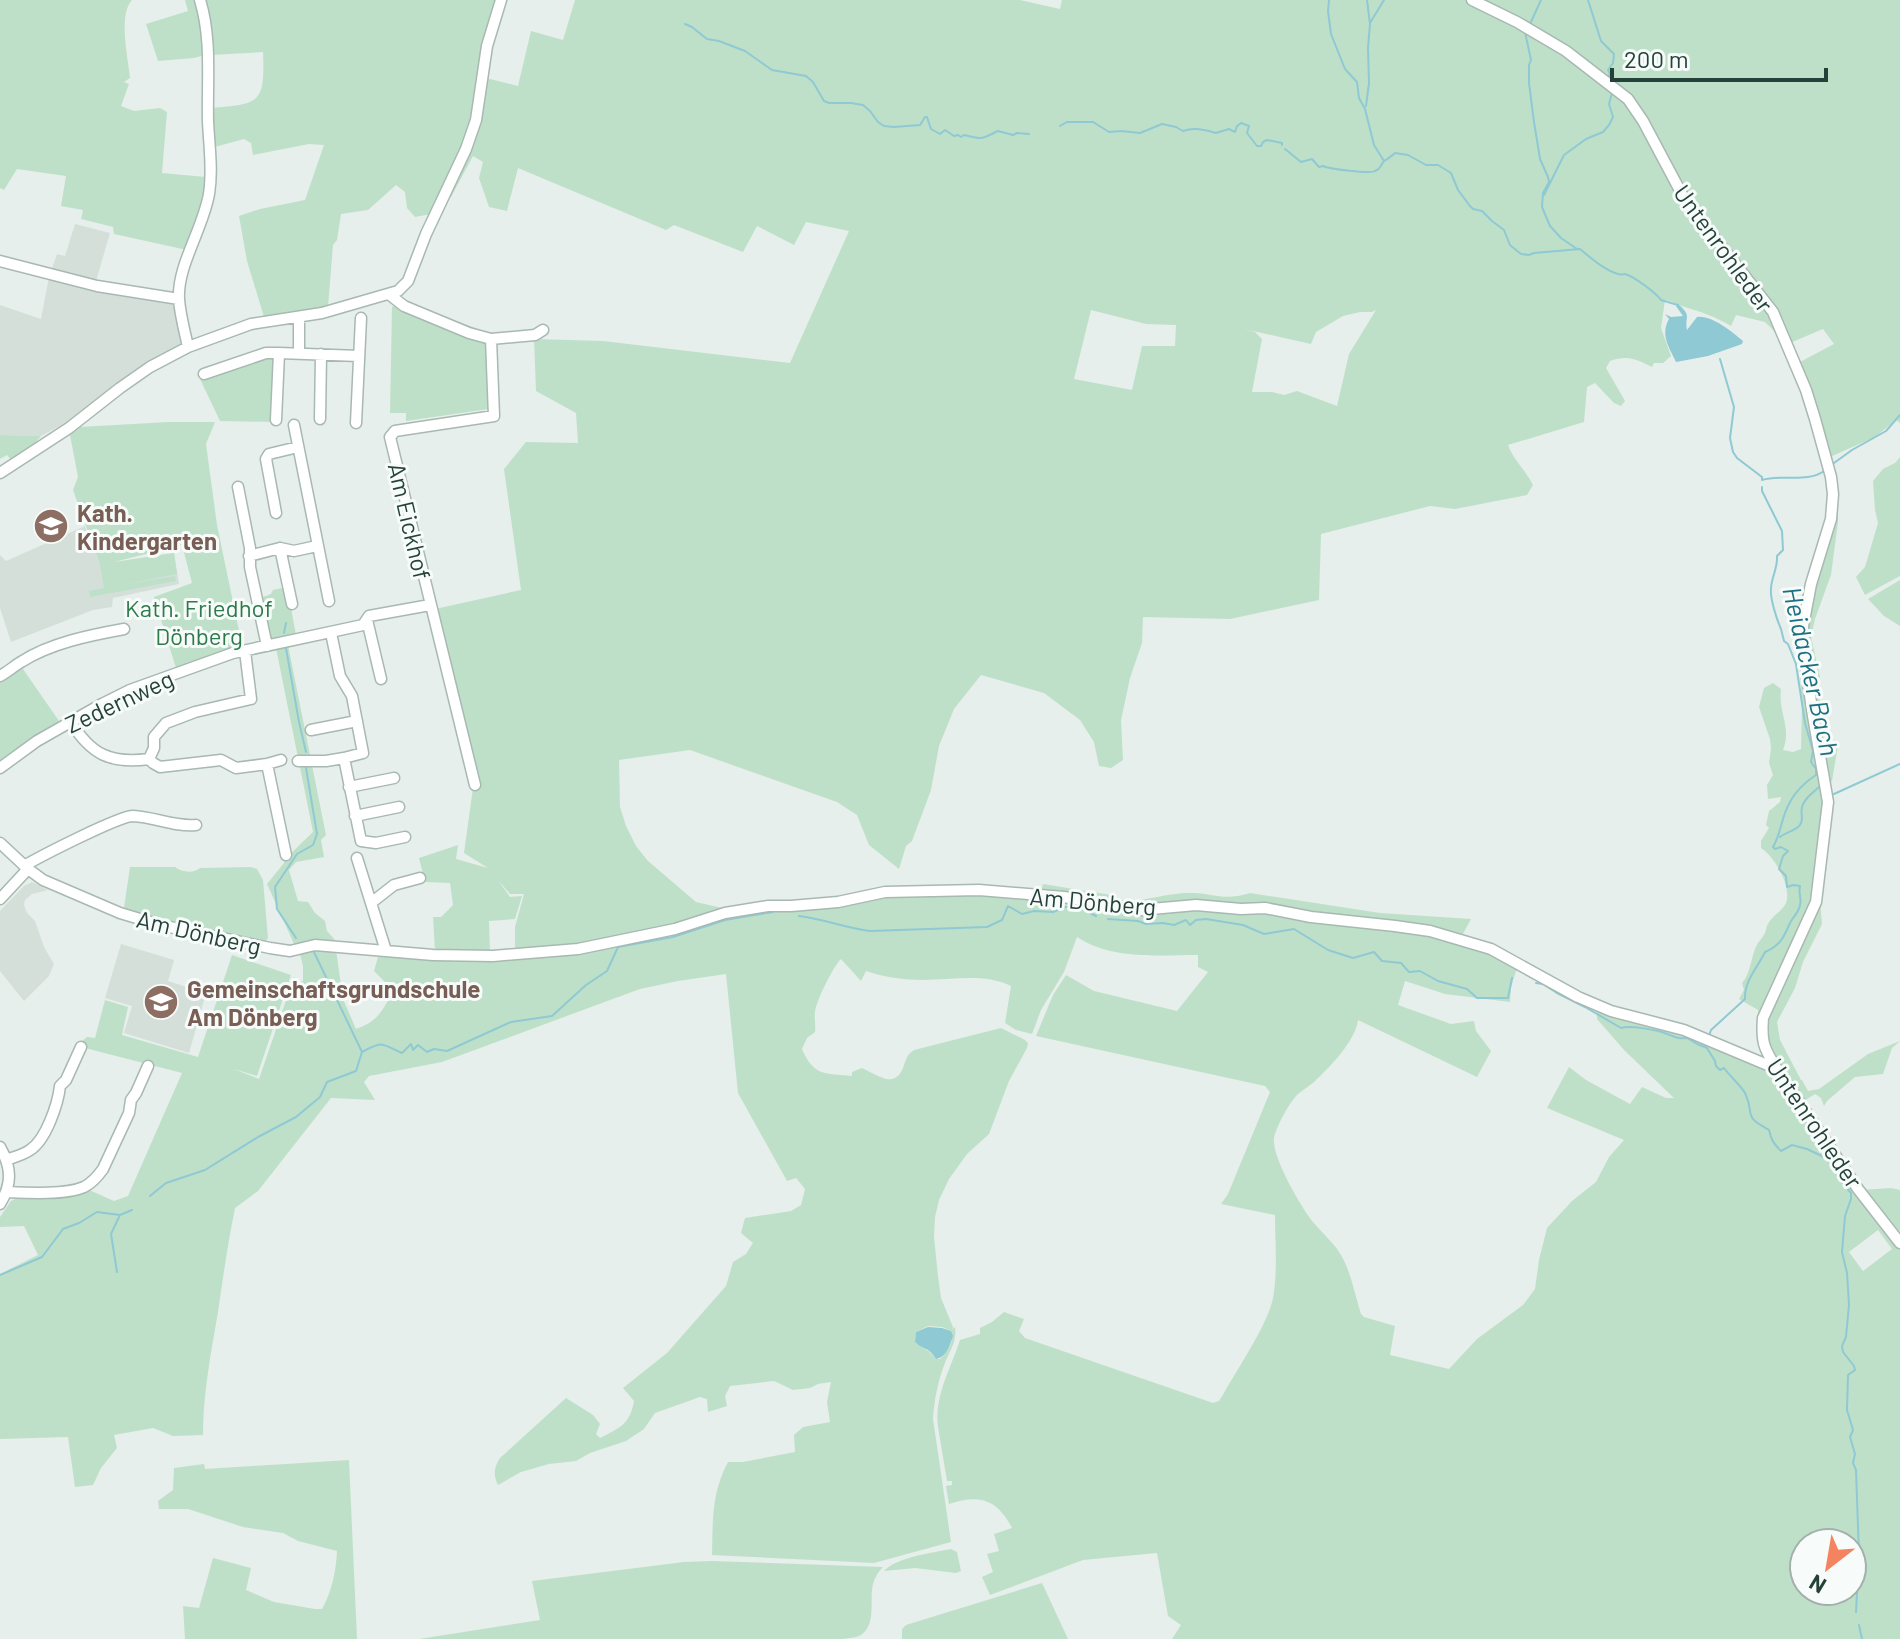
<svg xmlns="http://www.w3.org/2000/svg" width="1900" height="1639" font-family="Barlow,sans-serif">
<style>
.built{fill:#d4dfda}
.green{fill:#bfe0c8;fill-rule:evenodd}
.water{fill:#8ec9d4}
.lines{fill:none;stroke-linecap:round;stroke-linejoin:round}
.stream{stroke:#8ec9d4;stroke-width:2}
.minor-casing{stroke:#a8b8b2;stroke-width:13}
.minor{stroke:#fff;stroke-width:10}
.labels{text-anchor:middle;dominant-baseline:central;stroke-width:6;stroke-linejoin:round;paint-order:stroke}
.street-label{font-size:24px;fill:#24423a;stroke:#f7fbf9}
.education-label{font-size:24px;font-weight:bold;fill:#785e54;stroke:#f7fbf9;text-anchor:start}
.park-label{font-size:24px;fill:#2d7a4b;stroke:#f7fbf9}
.water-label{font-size:26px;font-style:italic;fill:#1c6f80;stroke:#f7fbf9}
</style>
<rect width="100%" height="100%" fill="#e6efeb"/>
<!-- built -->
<path class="built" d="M75 224 110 233 94 288 172 303 175 306 182 338V343L177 349 136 369 67 422 41 436 0 435V305L41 319 49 277 57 254 65 256Z
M85 526 100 565 174 553 179 584 113 598 112 607 93 610 11 642 0 608V555L6 561Z
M32 882 48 890 32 894 25 900 24 905 27 913 35 921 44 947 54 964 49 976 24 1001 0 971V911L24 886Z
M121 944 174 960 168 981 206 993 189 1053 124 1033 132 1006 105 998Z"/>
<!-- green -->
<path class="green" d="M0 0H132C118 15 128 58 130 78L124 82 129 84 121 106 134 111 160 108 167 112 162 173 206 177V192L187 250 114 234 113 227 81 219 83 210 61 206 66 176 17 169 4 190 0 188Z
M185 0H498L483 47 478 76 518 86 531 31 563 40 575 0H1020L1060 9 1062 0H1900V423L1896 420 1875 437 1830 457 1800 362 1834 344 1823 329 1790 343 1776 310 1686 193 1644 118 1641 123 1680 199 1743 282 1770 314 1779 336 1765 322 1736 315 1731 326C1716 317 1701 312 1685 307 1678 305 1673 301 1665 300L1661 328 1671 356 1663 363H1654L1652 367C1635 359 1629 355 1610 361L1606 368 1625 401 1621 406 1614 403 1595 383 1587 387 1584 422 1508 445C1514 461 1525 469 1533 485L1527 495 1455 509 1430 506 1321 534 1319 600 1230 619 1143 617 1142 643 1130 678 1121 720 1123 760 1111 768 1099 766 1094 742 1080 720 1044 693 981 675 954 709 939 746 931 790 912 841 906 846 899 869 869 845 857 815 837 802 690 750 619 760 620 807 626 826 636 846 648 861 696 902 722 908 742 907 747 917 783 909H799L909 893 958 891 1039 899 1043 884 1111 895 1121 899 1110 906 1117 914 1119 909H1127L1128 901C1150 900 1171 892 1193 893 1217 894 1224 901 1250 893L1380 913 1471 919 1458 943 1500 958 1517 968 1511 987 1510 1002 1445 994 1405 981 1398 1005 1451 1024 1474 1021 1476 1031 1491 1051 1477 1077 1358 1020C1356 1040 1330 1067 1316 1080 1310 1086 1302 1090 1297 1095 1289 1103 1275 1129 1274 1139 1272 1157 1301 1207 1313 1222 1322 1233 1334 1243 1341 1255 1351 1272 1355 1295 1361 1314L1364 1317 1395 1326 1390 1355 1449 1369 1477 1339 1523 1305 1535 1289 1539 1260 1547 1228 1572 1201 1596 1182 1609 1157 1624 1140 1547 1108 1569 1067 1586 1080 1630 1104 1642 1087 1666 1098H1674L1625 1051 1597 1019V1010C1629 1022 1662 1027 1694 1038 1708 1043 1722 1048 1736 1055 1749 1061 1761 1069 1776 1072L1859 1195 1900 1247V1639H1172L1181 1625 1168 1616 1157 1553 1083 1560 990 1595 982 1577 993 1572 987 1554 999 1551 994 1534 1012 1528C997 1499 979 1494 949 1504L946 1486 952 1485V1481H947L938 1427C934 1396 951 1368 960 1340L980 1334V1328L992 1322 1004 1312 1024 1319 1019 1331 1025 1338 1213 1403 1219 1401 1224 1393C1238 1368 1268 1324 1273 1298 1278 1271 1275 1242 1275 1215L1221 1204 1228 1194 1270 1092 1265 1086 1036 1036 1053 995 1066 975 1094 991 1177 1011 1208 972 1198 967V955C1158 955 1112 960 1077 937L1064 972 1041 1010 1032 1034 1016 1030 1005 1023 1011 986C984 973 952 980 923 980 904 980 883 977 866 971L861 981 841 959C833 967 816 1001 815 1012 814 1018 816 1025 815 1032L807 1038 802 1049C814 1077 825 1073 852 1076V1072L862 1068C879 1076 896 1090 904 1065 907 1057 907 1055 914 1050L1001 1028 1025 1040 1028 1043 1027 1048 1009 1081 989 1134 967 1154 949 1179 939 1200 935 1217 934 1237 938 1276 941 1298 953 1327 952 1329 955 1327C957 1342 950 1350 945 1363 938 1380 934 1401 933 1419L951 1542 874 1563 712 1555C713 1521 711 1494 728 1462H743L795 1452 794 1435 803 1427 830 1422 827 1402 831 1382 818 1384 810 1388 793 1390 774 1381 730 1386 725 1396 727 1406 708 1412 707 1399 700 1397 655 1413 644 1429 626 1441 590 1453 576 1461 549 1464 521 1472 498 1485C493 1475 494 1467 500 1458L566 1398 593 1415 600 1424 596 1434 600 1438C620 1428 630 1424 634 1401L623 1388 667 1353 726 1286 733 1262 746 1254 753 1243 741 1233 745 1218 791 1211 801 1205 805 1189 796 1178 787 1181 738 1093 726 974 678 981 640 989 442 1062 369 1076 364 1082 375 1100 331 1098 258 1191 235 1208C228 1243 223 1277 218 1312 211 1353 203 1393 203 1435L173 1436 153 1428 114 1435 117 1448 101 1468 93 1485 75 1487 68 1437 0 1439V1274L38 1255 24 1226 0 1227V1217L11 1201 19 1197 72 1193 87 1189 114 1201 128 1196 182 1073 85 1048 79 1044 87 1037 95 1038 105 1000 128 1007 122 1035 198 1057 232 955 291 975 257 1076 234 1069 259 1079 294 977 297 980V983L303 981V966L300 954C311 947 323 949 336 950L343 999 356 1029C378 1021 383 1011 393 990L374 971 378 957 385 955 459 958 575 953 559 946 515 950V927L524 894H510L498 880 510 897 522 896 515 919 489 921 490 953 435 951 433 917H441L453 905 450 883 425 882 419 858 458 845 456 859 488 868 464 853 473 788 479 783 435 609 521 590 504 469 526 442 578 443 576 413 536 391 534 339 603 341 790 363 849 231 806 222 794 245 757 226 743 252 674 225 666 230 518 168 507 211 489 207 479 178 483 162 473 156 451 197 443 194 431 214 415 217 407 208 405 192 396 185 368 210 341 214 337 240 333 245 328 307 264 317 247 261 239 216 260 209 305 200 324 145 309 144 253 155 251 143 244 139 211 148 210 108C260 104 265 104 263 52L211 55 209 28 204 30 205 55 194 58 158 61 146 24 188 11ZM1091 310 1146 324 1176 325 1175 346H1142L1132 390 1074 379ZM1376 310 1349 354 1337 406 1297 391 1284 395 1272 392H1252L1262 339 1255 332 1244 329 1311 344 1316 332 1343 316 1360 312H1372ZM1878 1230 1892 1249 1863 1271 1849 1252ZM928 1326 942 1327 951 1331C955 1341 948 1352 940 1359H936C927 1347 923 1350 915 1342L916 1332ZM1804 1543H1852V1591H1804Z
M403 301 486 332 489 409 406 421V413H390L392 307Z
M267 356H277L275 422 220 421 200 379Z
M168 422H215L206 444 217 525 242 645 176 668 154 597 192 583 182 545 114 562 174 553 177 574 122 585 175 576 176 581 90 597 89 591 104 588 100 565 73 490 78 477 70 435 80 427Z
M0 435 41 436 34 444 11 460 7 455 0 459Z
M1900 457V576L1865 595 1856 577 1865 567 1878 523 1875 510 1873 481 1883 469 1895 463Z
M1838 507V522L1831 575 1815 619 1811 637 1820 677 1818 693 1827 725 1819 741 1824 751 1830 743 1838 745 1832 781 1820 788 1823 809 1820 902 1822 924 1803 962 1795 988 1777 1022 1780 1040 1801 1080H1802L1808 1091 1819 1089 1868 1054 1900 1041 1892 1048 1883 1074 1855 1077 1827 1101 1824 1106 1821 1098 1815 1094 1801 1103 1792 1088 1796 1085 1792 1086 1767 1049 1758 1010 1739 999 1744 990 1742 983C1752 972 1750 956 1758 943 1760 940 1763 937 1765 933 1768 925 1765 929 1769 922 1774 915 1783 910 1786 903 1792 887 1775 857 1761 848V841L1769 828 1766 825 1769 811 1780 802 1781 797 1768 799 1767 785 1773 775 1769 763 1771 749 1770 739 1759 707 1764 688 1773 683 1781 689C1778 713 1792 727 1783 750L1793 752 1801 749 1802 703 1796 620 1808 582Z
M1900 580V626L1884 616 1868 599Z
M287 587 296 635 270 640 263 597 271 594 273 590Z
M288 645 326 835 321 840 324 857 296 862 289 870 298 901 308 902 315 913 325 921 327 931 337 942 295 946 267 884 284 863V860L313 832 276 648Z
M23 669 59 721 0 761V680Z
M130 867H175C182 872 193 874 200 868L251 867 257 869 263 880 268 938 266 941C243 935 220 933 197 929 172 924 148 917 124 908Z
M1891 1188 1900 1190V1238L1861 1190Z
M349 1460 357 1639H185L183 1606 199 1608 213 1558 251 1568 246 1590 274 1602 315 1609H322C332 1591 336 1571 337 1551L298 1541 283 1533 243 1527 188 1509H159L158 1501 173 1490 174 1468 204 1464 205 1469Z
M951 1549 957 1552 961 1571 956 1573 915 1568 884 1571C897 1557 932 1553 951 1549Z
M712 1561 883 1567C878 1572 875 1577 873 1584 869 1599 877 1624 861 1635 856 1638 848 1638 842 1639H419L540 1620 532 1581 684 1562Z
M1042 1583 1068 1639H902V1629L906 1625Z"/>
<!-- water -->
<path class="water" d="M1678 304C1693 317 1684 316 1687 330L1697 317C1712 315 1732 332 1743 341L1742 344 1708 356 1676 362C1669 347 1660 335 1669 319L1665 314 1671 317 1683 316 1676 306Z
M928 1327 942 1328 951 1331 953 1336C950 1345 947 1357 936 1359 927 1345 924 1351 915 1342L916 1332Z"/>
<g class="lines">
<!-- stream -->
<path class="stream" d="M1329 0 1328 11 1331 34 1345 69 1357 82 1359 98 1365 109 1374 145 1384 161
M1588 0 1601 41 1614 54 1613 63 1608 70 1610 74 1609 76
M1370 23 1384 0
M685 24 692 27 707 39 719 41 745 51 772 70 806 76 813 82 824 101 829 103H851L863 105 870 111 878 122 884 126 894 127 920 125 925 117H927L931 129 940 134 945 130 954 136 958 135 961 137 964 135C984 140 981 139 998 131L1013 135 1017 133 1029 134
M1530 24 1541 0
M1525 32 1531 60 1529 65V83L1534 122 1540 159 1548 177 1549 182 1543 193 1542 207 1550 226 1561 238 1577 249
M1366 106 1369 83 1368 48 1370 24 1367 0
M1060 126 1067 122H1093L1109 132 1121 131 1140 133 1162 124 1176 127 1183 131C1195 127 1205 130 1216 133L1229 129 1235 132 1237 126 1241 123 1249 126 1247 133 1257 146H1261L1263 142 1267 140 1282 143V145
M1285 149 1301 162 1312 159 1319 167 1323 166C1329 169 1370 174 1375 171 1382 168 1379 167 1384 161 1385 161 1394 154 1395 153L1408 155 1426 165H1438L1451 173 1458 190 1470 206 1473 209 1482 211 1492 221 1504 230 1510 245 1516 250 1521 254 1529 255 1534 253 1580 249C1591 258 1604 270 1618 274 1621 275 1623 274 1625 274 1635 277 1656 293 1661 300L1678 305
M1544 195 1564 155 1586 139 1603 132 1609 125 1613 117 1609 104 1612 93
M1720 359 1734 407 1730 438 1733 452 1737 458 1762 477V480C1782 474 1808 483 1824 471
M1834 463 1852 450 1886 431 1900 415
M284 633 286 623
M286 648 299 722 306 752
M1834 794 1900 764
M1780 837C1786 832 1794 831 1798 827 1805 821 1800 814 1802 807 1804 798 1814 792 1820 786
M799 916C824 919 846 928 870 931L987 927 1002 920 1008 906 1022 914 1034 911 1053 912 1065 907H1078L1096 916
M1108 919 1138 921 1146 924 1163 923 1174 925 1186 920 1190 925 1196 920 1206 919 1243 925 1264 934 1294 929 1328 950 1353 958 1374 952 1382 961 1401 963 1409 972 1420 971 1438 981 1467 989 1477 998H1508L1512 978
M296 938 277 909 275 887 297 854 313 845 317 834 306 768
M313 950 362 1052
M1536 983 1543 984 1557 993 1585 1007 1621 1028C1630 1025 1658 1030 1667 1034 1676 1037 1677 1039 1687 1038L1697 1044 1707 1048 1715 1061 1716 1066 1720 1070 1724 1068C1729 1075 1742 1087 1745 1093 1756 1116 1741 1115 1769 1130 1771 1140 1774 1144 1781 1151L1792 1145 1807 1149 1828 1159 1841 1181 1851 1193V1199L1845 1216 1842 1252 1847 1273 1849 1305 1846 1337 1842 1346 1843 1352 1854 1366 1855 1370 1848 1375 1847 1410 1853 1430 1850 1437 1855 1454 1853 1463 1856 1470 1859 1555 1856 1612
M1709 1036 1711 1030 1745 999C1744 981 1758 967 1765 952 1780 946 1784 937 1790 923 1793 917 1799 912 1800 905 1802 898 1798 894 1800 886L1793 885 1787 887 1786 876 1779 869 1783 856 1788 851 1781 847 1775 849 1773 847C1781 834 1781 818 1789 804 1794 793 1806 781 1816 775V769L1811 762 1813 751 1805 723 1796 664 1788 644 1784 641 1781 629C1777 620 1770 599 1771 589 1771 578 1778 568 1777 556L1783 550 1782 531 1762 491V487
M150 1196 166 1183 205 1170 258 1137 296 1117 320 1097 327 1082 356 1071 362 1052C385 1040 380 1044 402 1053L411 1044 413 1050 418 1045 427 1052 434 1049 447 1051 511 1022 552 1016 586 985 607 971 618 947 673 937 725 920 773 912
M117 1272 111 1234 119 1217
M0 1275 42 1257 63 1229 79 1223 97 1212 120 1215 132 1210
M1859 1625 1862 1639"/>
<!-- minor casing -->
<g class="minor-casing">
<path id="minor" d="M1472 0 1517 22 1566 51 1628 99 1643 121 1685 200 1773 312 1806 390 1815 419 1831 477 1833 494 1831 519 1811 584 1803 626 1805 661 1813 716 1828 802 1816 902 1763 1018C1761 1042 1764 1049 1777 1069L1858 1189 1900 1243
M0 261 97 286 179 299
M390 295 404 306 469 333 491 339 535 335 543 330
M188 347C185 332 180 315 179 299 177 266 203 229 209 194 213 170 209 145 208 121 207 81 212 39 200 0
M299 353V317
M204 374 266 353H279
M320 419 321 354
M276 420 279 353 359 356
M356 423 361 318
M294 425 329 601
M0 473 69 428 120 388 150 367 188 347 251 324 322 313 398 291 408 281 426 234 466 149 476 120 487 46 501 0
M238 487 250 548V567L267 646
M276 513 266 459 269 454 298 447
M280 548 292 604
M249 556 280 548 294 551 317 546
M367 620 381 679
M331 633 340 676 352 696 363 753 344 758 361 841 376 843 405 837
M0 676C8 672 14 666 21 662 50 643 91 635 124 629
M71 722C91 755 111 764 149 759L153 763 160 767 221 760 236 768 267 764 281 760
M311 730 357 721
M149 759 154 748V737L166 723 195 712 251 699 245 651
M298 761H326L344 758
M267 764 286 855
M0 768 37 741 102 704 130 690 233 653 363 625 369 616 430 605
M475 785 390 437 395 431 494 416 491 339
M349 787 394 778
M355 816 399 807
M0 843 28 869 43 880 120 913 160 925 270 948 290 951 315 945 433 955 493 956 578 949 675 929 725 913 768 906H791L838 902 885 892 979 890 1064 897 1140 910 1196 905 1241 909 1265 908 1311 917 1395 926 1430 931 1491 949 1578 997 1611 1011 1684 1030 1777 1069
M357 858 386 951
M24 866C41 856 119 816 133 816 155 817 174 827 196 825
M0 899 28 869
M371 903 394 885 420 878
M0 1147C12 1168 12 1184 0 1204
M6 1160C14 1157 23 1155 30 1150 46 1140 58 1104 60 1086L66 1080 81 1047
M7 1192C28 1193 66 1195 84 1187 92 1183 98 1176 103 1169L129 1113 131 1100 136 1093 148 1066"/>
</g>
<!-- minor -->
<use href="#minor" class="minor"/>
</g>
<!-- icons -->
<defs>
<g id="school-disc" transform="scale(1.8)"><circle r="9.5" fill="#8d6e63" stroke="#f7fbf9"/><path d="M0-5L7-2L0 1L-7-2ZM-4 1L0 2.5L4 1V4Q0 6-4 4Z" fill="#fff"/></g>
</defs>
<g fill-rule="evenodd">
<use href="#school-disc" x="51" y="526"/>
<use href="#school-disc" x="161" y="1002"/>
</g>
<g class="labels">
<!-- street labels -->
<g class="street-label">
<text transform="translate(1724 248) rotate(54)">Untenrohleder</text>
<text transform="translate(410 521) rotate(77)">Am Eickhof</text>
<text transform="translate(119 701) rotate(-25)">Zedernweg</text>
<text transform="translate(1093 901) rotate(5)">Am Dönberg</text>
<text transform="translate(199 932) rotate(13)">Am Dönberg</text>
<text transform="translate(1815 1123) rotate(56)">Untenrohleder</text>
</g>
<!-- education labels -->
<g class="education-label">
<text x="77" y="512">Kath.<tspan x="77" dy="28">Kindergarten</tspan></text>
<text x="187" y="988">Gemeinschaftsgrundschule<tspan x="187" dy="28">Am Dönberg</tspan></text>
</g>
<!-- park labels -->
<g class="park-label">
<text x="199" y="607">Kath. Friedhof<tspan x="199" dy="28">Dönberg</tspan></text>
</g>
<!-- water labels -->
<g class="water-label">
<text transform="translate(1812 671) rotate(77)">Heidacker Bach</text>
</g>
</g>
<!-- north arrow -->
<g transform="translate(1828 1567) rotate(211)"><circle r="38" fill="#f7fbf9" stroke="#a3b1ad" stroke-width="2"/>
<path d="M0-6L14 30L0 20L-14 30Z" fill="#f4845f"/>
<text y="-12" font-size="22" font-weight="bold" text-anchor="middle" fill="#24423a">N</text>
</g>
<!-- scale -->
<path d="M1612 68v12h214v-12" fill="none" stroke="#24423a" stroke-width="4"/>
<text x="1624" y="68" font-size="24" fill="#24423a" stroke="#f7fbf9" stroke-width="6" paint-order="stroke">200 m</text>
</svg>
